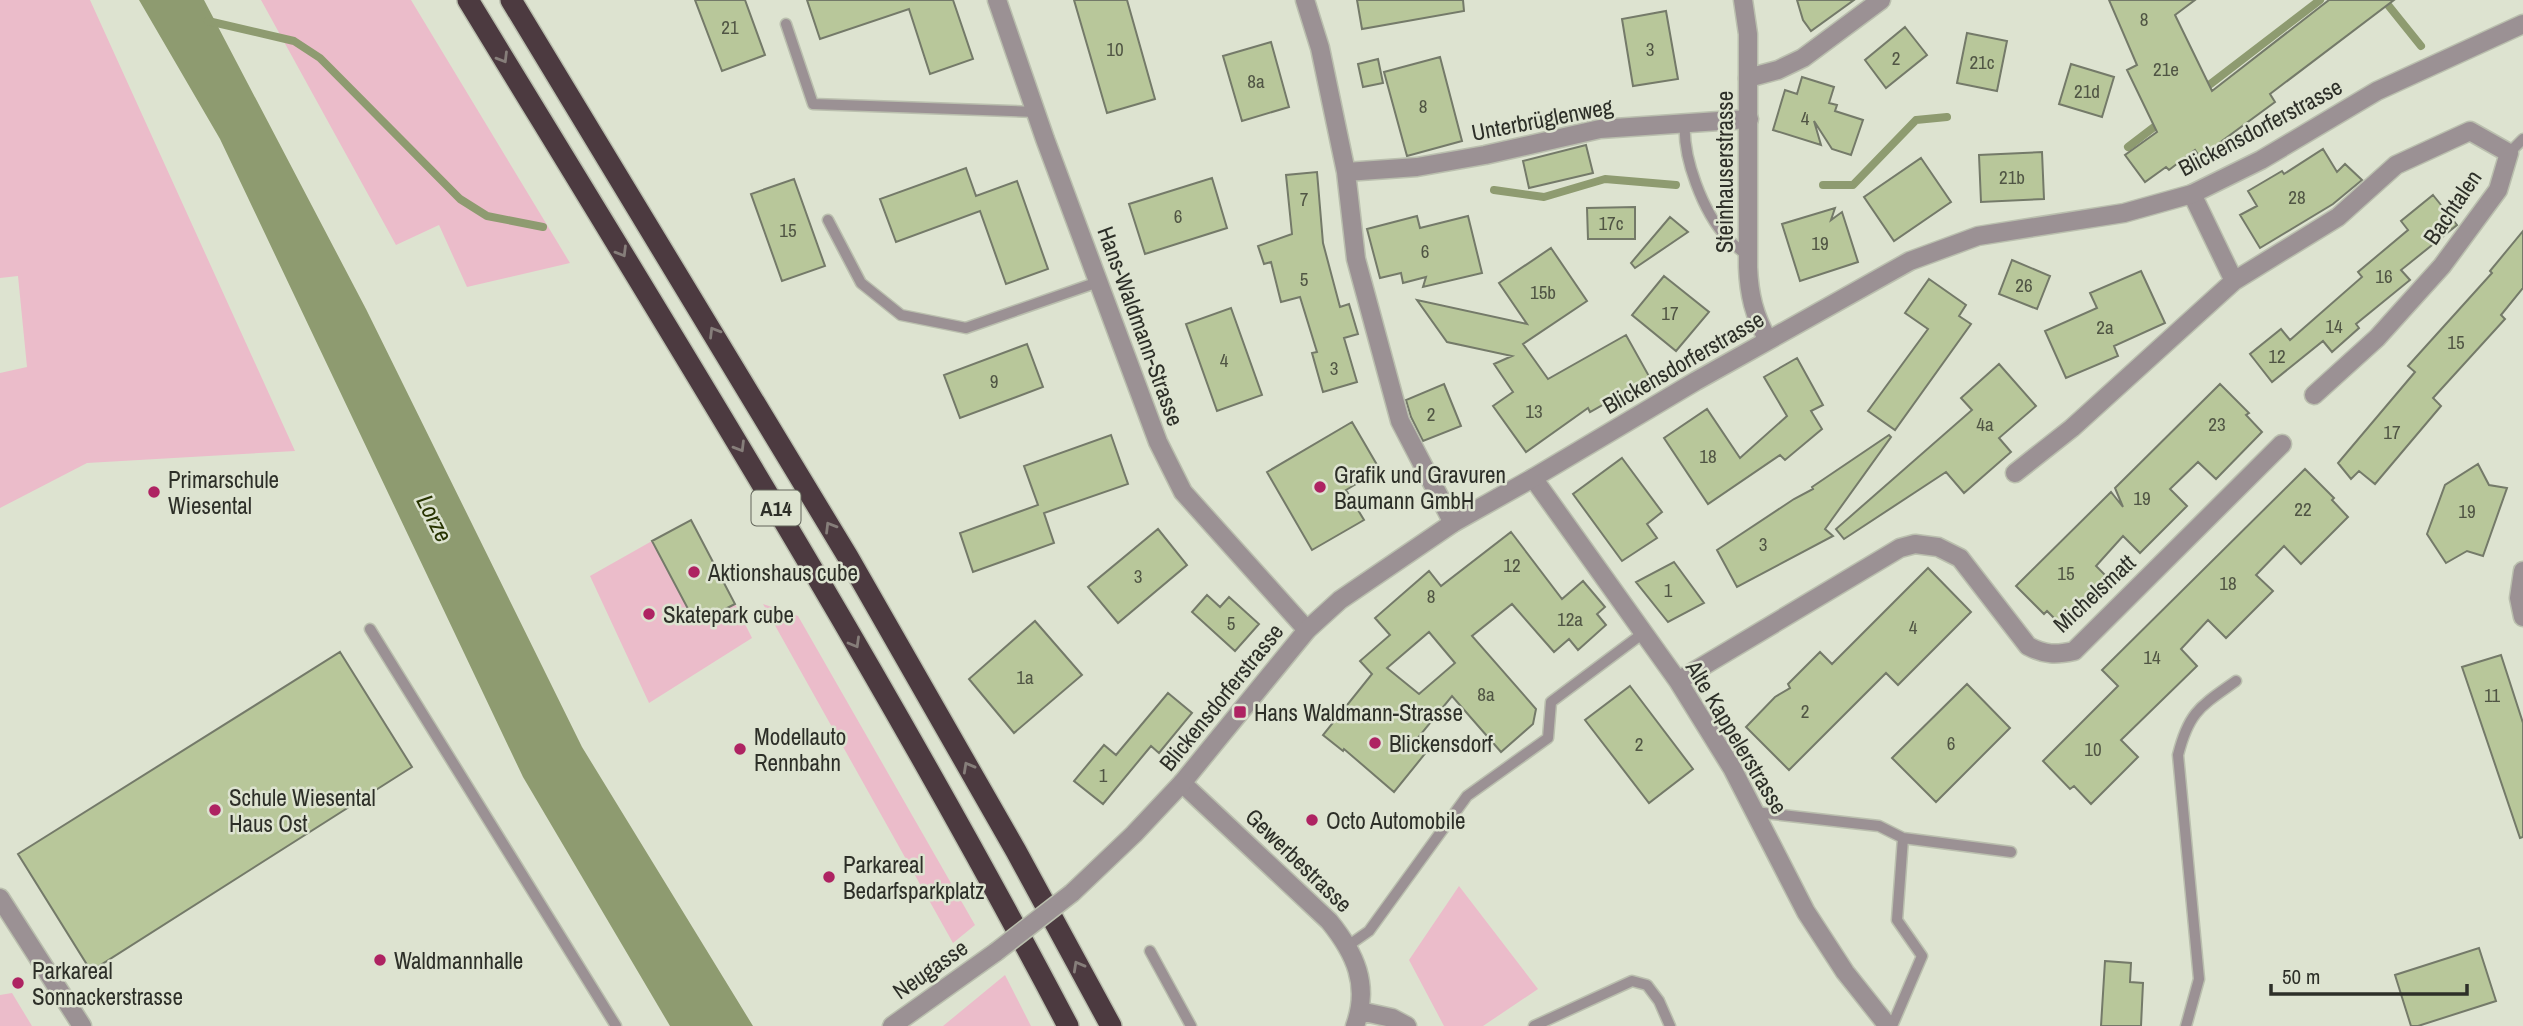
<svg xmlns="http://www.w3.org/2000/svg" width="2523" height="1026" font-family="'Archivo Narrow',sans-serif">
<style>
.green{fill:#ebbcca}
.water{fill:#8e9b70}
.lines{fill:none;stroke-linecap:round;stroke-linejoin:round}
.stream{stroke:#8e9b70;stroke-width:8}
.building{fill:#b8c79a;stroke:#747a69;stroke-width:2;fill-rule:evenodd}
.service-casing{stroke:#babfae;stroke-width:13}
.minor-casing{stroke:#babfae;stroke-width:21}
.tertiary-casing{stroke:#babfae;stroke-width:21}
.motorway-casing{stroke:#babfae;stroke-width:24}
.service{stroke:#9b9194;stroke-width:10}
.minor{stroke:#9b9194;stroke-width:18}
.tertiary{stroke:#9b9194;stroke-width:18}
.motorway{stroke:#4c3a40;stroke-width:21}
.tertiary-bridge-casing{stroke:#babfae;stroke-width:21;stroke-linecap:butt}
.tertiary-bridge{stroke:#9b9194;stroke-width:18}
.oneway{stroke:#867e7a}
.poi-dot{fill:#ae2362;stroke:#dde3d0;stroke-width:2.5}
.labels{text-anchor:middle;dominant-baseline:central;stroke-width:5;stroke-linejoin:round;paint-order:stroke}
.number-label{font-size:19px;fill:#505544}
.shield{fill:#dde3d0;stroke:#62655a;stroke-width:2}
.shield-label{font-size:21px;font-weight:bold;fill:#2d2f28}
.street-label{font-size:23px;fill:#2d2f28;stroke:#dde3d0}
.poi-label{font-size:23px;fill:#2d2f28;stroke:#dde3d0;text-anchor:start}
.water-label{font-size:24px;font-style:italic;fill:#273300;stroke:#dde3d0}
</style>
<rect width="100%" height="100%" fill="#dde3d0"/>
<!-- green -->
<path class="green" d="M0 0H90L295 451 87 463 0 508V373L27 367 18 276 0 278Z
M261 0H411L570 263 467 287 439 225 396 245Z
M652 541 696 624 735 604 752 638 649 703 590 576Z
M763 604 798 616 975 925 953 943Z
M1459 886 1538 989 1483 1026H1444L1409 960Z
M1005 975 1031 1026H943Z
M12 993 32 1026H0V995Z"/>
<!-- water -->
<path class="water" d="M139 0H204L366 309 582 747 753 1026H670L523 777 220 139Z"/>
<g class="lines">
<!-- stream -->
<path class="stream" d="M2384 0 2421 46
M208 21 294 41 320 58 460 199 487 216 543 227
M2200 92 2320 0
M2128 147 2162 121
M1823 185H1853L1916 120 1947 117
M1494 190 1544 197 1605 179 1676 185"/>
</g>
<!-- building -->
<path class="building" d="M695 0H745L765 55 722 71Z
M807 0H953L973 59 930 74 909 9 820 39Z
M1074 0H1127L1155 99 1107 113Z
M1357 0H1463L1464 11 1362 29Z
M1797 0H1854L1811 31 1803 20Z
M2109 0H2195L2175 15 2212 91 2329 0H2394L2270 94 2275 102 2200 157 2195 150 2169 170 2166 167 2145 182 2125 155 2157 132 2127 70 2137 65Z
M1666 11 1678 79 1633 86 1622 19Z
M1905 27 1927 55 1886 88 1865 60Z
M1967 33 2007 41 1997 91 1957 83Z
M1271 42 1289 107 1242 121 1223 56Z
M1440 57 1462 141 1407 156 1384 72Z
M1378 59 1383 83 1363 87 1358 64Z
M2071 64 2114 77 2102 117 2059 104Z
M1802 77 1834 87 1829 103 1837 105 1835 111 1863 120 1851 155 1832 149 1814 121 1821 145 1773 130 1785 90 1797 94Z
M1586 145 1593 173 1529 188 1523 161Z
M2323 149 2337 172 2345 164 2362 180 2333 204 2260 248 2240 215 2257 206 2248 191 2282 171 2284 174Z
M2042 152 2044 199 1981 202 1979 155Z
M1921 158 1951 202 1894 241 1864 197Z
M966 168 976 196 1017 181 1048 269 1006 284 980 211 896 242 880 199Z
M1317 172 1323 243 1340 307 1349 304 1358 334 1344 338 1357 382 1323 392 1312 353 1317 352 1300 297 1281 302 1271 262 1264 264 1258 246 1292 234 1286 175Z
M1212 178 1227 228 1145 254 1129 204Z
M794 179 825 266 782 281 751 194Z
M2433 195 2457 225 2401 270 2410 280 2356 324 2359 328 2332 352 2323 341 2272 382 2250 354 2281 329 2290 340 2362 277 2358 272 2408 230 2401 221Z
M1635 207V239H1588L1587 208Z
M1835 208 1831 220 1842 212 1858 262 1800 281 1782 224Z
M1417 216 1420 228 1468 216 1482 273 1423 287 1426 277 1403 283 1401 273 1380 278 1367 229Z
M1670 217 1688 232 1635 268 1631 263Z
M2523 231V288L2501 315 2505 319 2433 398 2441 406 2375 484 2359 471 2351 479 2338 463 2415 372 2408 366 2492 273 2490 271Z
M1551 248 1587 301 1523 344 1548 379 1626 335 1650 378 1590 412 1588 408 1526 452 1493 406 1513 392 1494 364 1512 356 1447 342 1417 300 1527 324 1499 283Z
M2012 260 2050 276 2037 309 1999 294Z
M2141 271 2165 323 2114 346 2118 356 2066 378 2045 331 2097 308 2090 293Z
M1664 276 1709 312 1676 351 1632 315Z
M1929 279 1966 305 1959 316 1971 324 1895 430 1868 411 1928 329 1905 313Z
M1231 308 1262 395 1217 411 1186 324Z
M1027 344 1043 387 960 418 944 375Z
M1797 358 1823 405 1811 411 1822 429 1785 460 1780 455 1708 504 1664 438 1707 409 1740 458 1787 416 1764 377Z
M1999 364 2036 406 1999 438 2011 452 1964 493 1946 472 1844 539 1836 529 1972 410 1961 398Z
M1444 384 1461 426 1423 441 1411 417 1406 400Z
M2220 384 2249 413 2246 415 2262 432 2216 479 2198 462 2170 489 2187 506 2140 553 2123 536 2096 566 2111 581 2064 628 2047 611 2044 614 2016 586 2111 492 2123 507 2115 488Z
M1352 422 1380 470 1346 490 1364 520 1312 550 1267 472Z
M1111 435 1128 484 1044 513 1054 543 973 572 960 533 1038 505 1024 466Z
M1889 435 1891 437 1825 529 1833 536 1737 587 1717 550 1794 499 1813 489 1812 487Z
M1622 458 1662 512 1647 524 1657 538 1622 561 1573 494Z
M2478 464 2489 485 2507 488 2483 556 2467 551 2446 563 2427 534 2445 485Z
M2305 469 2334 498 2332 500 2348 517 2301 564 2284 546 2256 575 2273 591 2226 638 2208 620 2181 649 2197 666 2121 740 2138 757 2091 804 2074 786 2070 789 2043 761 2118 686 2102 670Z
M691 520 735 604 696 624 652 541Z
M1158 529 1187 565 1118 623 1088 587Z
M1511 532 1562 599 1583 581 1605 607 1597 614 1606 625 1578 650 1569 639 1554 652 1512 604 1472 636 1536 709 1533 724 1501 752 1452 696 1416 740 1428 750 1394 792 1344 749 1343 751 1323 735 1372 674 1360 661 1390 635 1375 618 1429 571 1441 586ZM1429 632 1455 663 1419 694 1387 668Z
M1674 562 1704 603 1668 622 1636 582Z
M1928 568 1971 612 1898 685 1886 673 1789 770 1746 727 1775 697 1790 688 1788 684 1820 652 1832 664Z
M1207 595 1220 607 1229 597 1259 624 1235 651 1192 612Z
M1035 621 1082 675 1014 733 969 679Z
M340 652 412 767 91 971 18 854Z
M2501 655 2523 723V837L2520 838 2462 667Z
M1967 684 2010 728 1936 802 1892 758Z
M1630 686 1693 769 1649 803 1585 720Z
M1168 693 1192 713 1159 753 1151 746 1103 804 1074 781 1104 745 1116 755Z
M2479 948 2496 1001 2418 1026H2411L2395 975Z
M2105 961 2131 963 2130 982 2143 983 2141 1026H2101Z"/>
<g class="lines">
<!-- service casing -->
<g class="service-casing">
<path id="service" d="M786 24 813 104 1036 112
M1685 122C1682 157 1703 212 1727 238 1733 245 1741 250 1748 256
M2509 153 2523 139
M828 220 861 283 901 315 966 328 1098 282
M370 629 616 1026
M1755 812 1879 826 1903 838 1897 920 1922 956 1892 1026
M1903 838 2011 852
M1349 945 1369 931 1467 796 1548 738 1551 702 1642 634
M1150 951 1191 1026
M1534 1026 1632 981 1647 985 1659 1001 1670 1026
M2186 1026 2199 979 2178 755C2189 711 2201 706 2236 681"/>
</g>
<!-- minor casing -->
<g class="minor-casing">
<path id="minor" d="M997 0 1045 139 1158 442 1183 492 1307 630
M1305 0 1320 48 1346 172 1417 167 1485 155 1600 129 1749 119
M1748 78 1778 70 1803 58 1881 0
M1346 172 1356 259 1400 421 1453 523
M2192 194 2234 281 2338 217 2396 165 2470 131 2509 153 2498 190 2442 266 2377 338 2314 395
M2015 473 2072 428 2234 281
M1533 478 1678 681 1732 768 1806 912 1845 972 1888 1026
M2523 571 2519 598 2523 617
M1678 681 1900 548 1915 544 1938 547 1960 558 2028 646C2045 655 2056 655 2074 651L2282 444
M1182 783 1329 921C1355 953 1370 985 1355 1026
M0 898 82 1026
M1360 1011 1392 1018 1407 1026"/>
</g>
<!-- tertiary casing -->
<g class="tertiary-casing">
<path id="tertiary" d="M1743 0 1748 34V267C1749 294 1754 316 1768 340
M1072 893 1134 834 1182 783 1307 630 1340 600 1453 523 1533 478 1696 381 1910 261 1978 236 2124 213 2192 194 2261 160 2377 91 2523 24
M892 1026 996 952"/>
</g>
<!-- motorway casing -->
<g class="motorway-casing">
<path id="motorway" d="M468 0C674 338 884 675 1068 1026
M511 0 848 557 1016 851 1111 1026"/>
</g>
<!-- service -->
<use href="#service" class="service"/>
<!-- minor -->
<use href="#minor" class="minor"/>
<!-- tertiary -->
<use href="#tertiary" class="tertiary"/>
<!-- motorway -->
<use href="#motorway" class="motorway"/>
<!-- tertiary-bridge casing -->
<g class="tertiary-bridge-casing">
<path id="tertiary-bridge" d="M996 952 1072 893"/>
</g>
<!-- tertiary-bridge -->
<use href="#tertiary-bridge" class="tertiary-bridge"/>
</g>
<!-- one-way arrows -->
<defs><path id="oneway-chevron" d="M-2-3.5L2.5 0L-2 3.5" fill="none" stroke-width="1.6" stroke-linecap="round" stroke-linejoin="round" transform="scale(1.75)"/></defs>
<g class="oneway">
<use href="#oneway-chevron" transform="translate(503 58) rotate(59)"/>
<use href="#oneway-chevron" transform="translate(622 252) rotate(59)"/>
<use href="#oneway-chevron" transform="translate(714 332) rotate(-121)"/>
<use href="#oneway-chevron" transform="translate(740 447) rotate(59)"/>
<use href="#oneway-chevron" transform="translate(830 527) rotate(-121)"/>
<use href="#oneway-chevron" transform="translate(855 643) rotate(60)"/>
<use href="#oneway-chevron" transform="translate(968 767) rotate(-119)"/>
<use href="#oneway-chevron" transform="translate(1078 966) rotate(-119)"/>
</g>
<!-- markers -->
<g class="poi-dot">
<circle cx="1320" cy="487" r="7"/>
<circle cx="154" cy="492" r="7"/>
<circle cx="694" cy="572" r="7"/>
<circle cx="649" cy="614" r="7"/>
<rect x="1233" y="705" width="14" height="14" rx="3.5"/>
<circle cx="1375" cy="743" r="7"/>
<circle cx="740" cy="749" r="7"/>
<circle cx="215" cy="810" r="7"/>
<circle cx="1312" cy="820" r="7"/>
<circle cx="829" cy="877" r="7"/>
<circle cx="380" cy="960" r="7"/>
<circle cx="18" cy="983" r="7"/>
</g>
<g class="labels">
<!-- number labels -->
<g class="number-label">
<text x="2144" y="19">8</text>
<text x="730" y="27">21</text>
<text x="1115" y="49">10</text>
<text x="1650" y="49">3</text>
<text x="1896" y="58">2</text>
<text x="1982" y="62">21c</text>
<text x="2166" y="69">21e</text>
<text x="1256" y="81">8a</text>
<text x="2087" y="91">21d</text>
<text x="1423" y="106">8</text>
<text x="1805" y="118">4</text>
<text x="2012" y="177">21b</text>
<text x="2297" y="197">28</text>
<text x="1304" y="199">7</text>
<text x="1178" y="216">6</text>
<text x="1611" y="223">17c</text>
<text x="788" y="230">15</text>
<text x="1820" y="243">19</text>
<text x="1425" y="251">6</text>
<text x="2384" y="276">16</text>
<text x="1304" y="279">5</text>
<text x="2024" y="285">26</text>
<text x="1543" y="292">15b</text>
<text x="1670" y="313">17</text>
<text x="2334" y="326">14</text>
<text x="2105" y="327">2a</text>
<text x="2456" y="342">15</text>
<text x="2277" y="356">12</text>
<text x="1224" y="360">4</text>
<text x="1334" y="368">3</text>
<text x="994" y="381">9</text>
<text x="1534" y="411">13</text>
<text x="1431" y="414">2</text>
<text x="1985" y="424">4a</text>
<text x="2217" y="424">23</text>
<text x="2392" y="432">17</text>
<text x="1708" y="456">18</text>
<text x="2142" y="498">19</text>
<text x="2303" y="509">22</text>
<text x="2467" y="511">19</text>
<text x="1763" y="544">3</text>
<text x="1512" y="565">12</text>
<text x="2066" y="573">15</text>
<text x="1138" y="576">3</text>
<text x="2228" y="583">18</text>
<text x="1668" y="590">1</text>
<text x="1431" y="596">8</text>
<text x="1570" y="619">12a</text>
<text x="1231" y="623">5</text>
<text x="1913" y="627">4</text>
<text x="2152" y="657">14</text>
<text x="1025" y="677">1a</text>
<text x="1486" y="694">8a</text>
<text x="2492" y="695">11</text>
<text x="1805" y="711">2</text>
<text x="1951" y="743">6</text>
<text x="1639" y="744">2</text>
<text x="2093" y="749">10</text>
<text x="1103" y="775">1</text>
</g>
<!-- shield labels -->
<rect class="shield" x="751.5" y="490.5" width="49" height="35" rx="5"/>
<g class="shield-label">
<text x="776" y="508">A14</text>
</g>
<!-- street labels -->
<g class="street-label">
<text transform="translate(1542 119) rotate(-11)">Unterbrüglenweg</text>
<text transform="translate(2260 127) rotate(-28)">Blickensdorferstrasse</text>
<text transform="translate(1724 172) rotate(-90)">Steinhauserstrasse</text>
<text transform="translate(2452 207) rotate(-56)">Bachtalen</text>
<text transform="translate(1141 326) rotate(70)">Hans-Waldmann-Strasse</text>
<text transform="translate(1683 362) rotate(-30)">Blickensdorferstrasse</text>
<text transform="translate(2094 593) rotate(-43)">Michelsmatt</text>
<text transform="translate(1221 697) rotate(-51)">Blickensdorferstrasse</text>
<text transform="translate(1737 737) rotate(59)">Alte Kappelerstrasse</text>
<text transform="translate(1299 860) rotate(44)">Gewerbestrasse</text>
<text transform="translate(930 969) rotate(-35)">Neugasse</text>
</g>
<!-- poi labels -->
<g class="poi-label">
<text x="1334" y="474">Grafik und Gravuren<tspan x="1334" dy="26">Baumann GmbH</tspan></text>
<text x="168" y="479">Primarschule<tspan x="168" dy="26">Wiesental</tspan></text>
<text x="708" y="572">Aktionshaus cube</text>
<text x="663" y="614">Skatepark cube</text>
<text x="1254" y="712">Hans Waldmann-Strasse</text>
<text x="754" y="736">Modellauto<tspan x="754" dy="26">Rennbahn</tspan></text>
<text x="1389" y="743">Blickensdorf</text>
<text x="229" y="797">Schule Wiesental<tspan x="229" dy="26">Haus Ost</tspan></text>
<text x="1326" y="820">Octo Automobile</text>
<text x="843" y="864">Parkareal<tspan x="843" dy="26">Bedarfsparkplatz</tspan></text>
<text x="394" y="960">Waldmannhalle</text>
<text x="32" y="970">Parkareal<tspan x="32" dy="26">Sonnackerstrasse</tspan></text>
</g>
<!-- water labels -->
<g class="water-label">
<text transform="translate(435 518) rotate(63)">Lorze</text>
</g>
</g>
<!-- scale -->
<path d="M2271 984v10h196v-10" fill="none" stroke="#2d2f28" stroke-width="3.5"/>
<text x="2282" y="984" font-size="21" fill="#2d2f28" stroke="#dde3d0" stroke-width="5" paint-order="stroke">50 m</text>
</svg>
